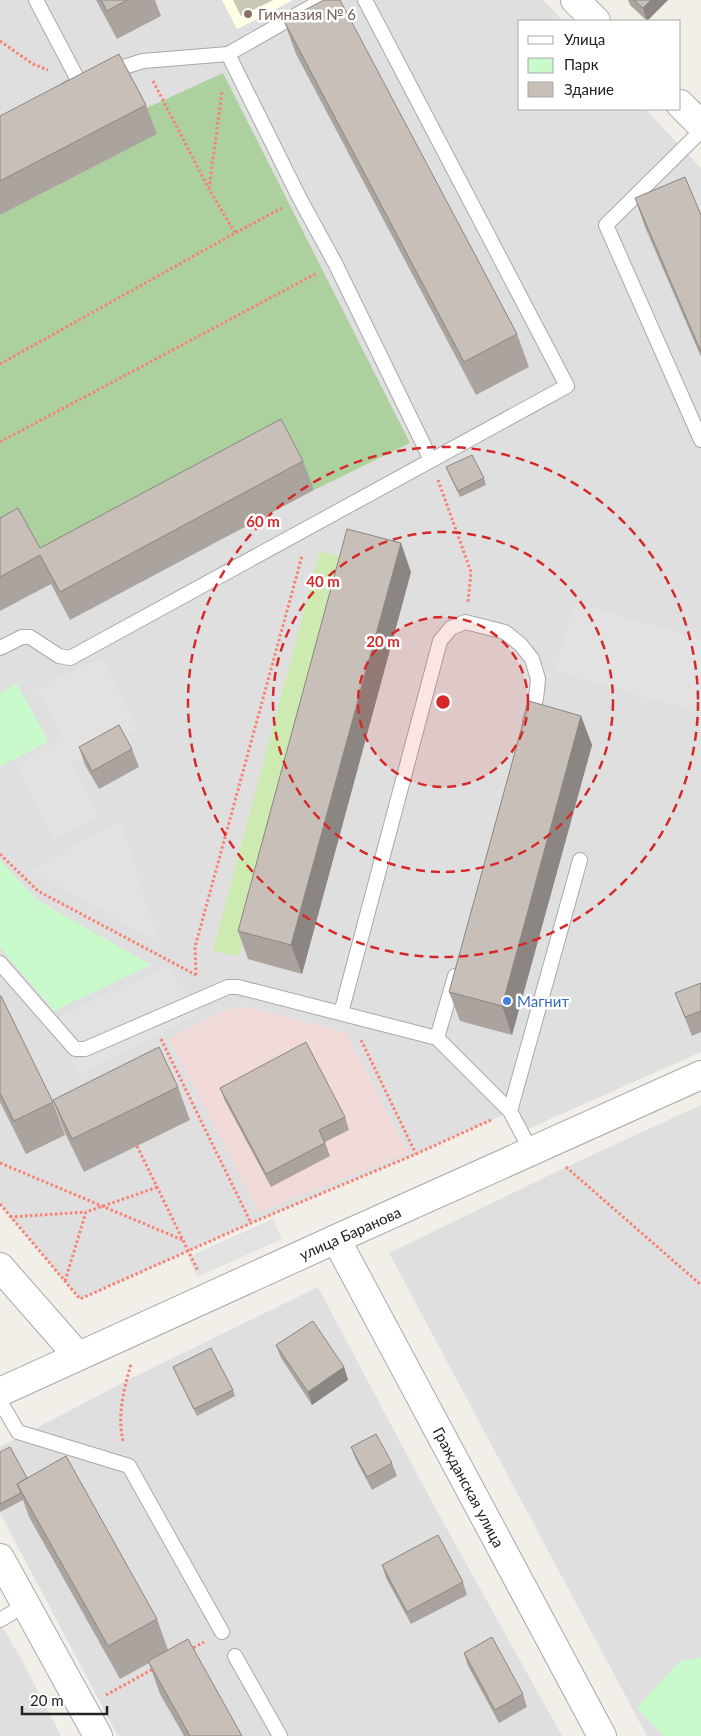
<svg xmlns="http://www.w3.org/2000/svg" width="701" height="1736" font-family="Lato,sans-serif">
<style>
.residential{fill:#e0dfdf}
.commercial{fill:#f2dad9}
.education{fill:#ffffe5}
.construction{fill:#c7c7b4}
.grass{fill:#cdebb0}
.forest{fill:#add19e}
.park{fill:#c8facc}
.parking{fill:#e2e2e2}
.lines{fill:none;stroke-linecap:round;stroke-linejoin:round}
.service-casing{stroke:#a9a9a9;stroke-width:16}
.minor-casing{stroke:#a9a9a9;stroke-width:30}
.tertiary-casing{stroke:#a9a9a9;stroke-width:30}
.path{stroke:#fa8072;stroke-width:3;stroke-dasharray:2.5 2.5;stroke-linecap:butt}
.service{stroke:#fff;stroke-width:14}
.minor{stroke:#fff;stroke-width:28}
.tertiary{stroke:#fff;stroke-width:28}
.wall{fill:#aba49e}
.shaded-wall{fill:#8b8681}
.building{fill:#c7bfb8;stroke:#8b8681}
.ring{fill:none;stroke:#d62828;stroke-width:2.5;stroke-dasharray:9 6}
.education-dot{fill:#8d6e63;stroke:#fff;stroke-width:2}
.shop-dot{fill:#3f7fe0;stroke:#fff;stroke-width:2}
.labels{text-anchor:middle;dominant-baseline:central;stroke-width:5;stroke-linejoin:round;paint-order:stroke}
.education-label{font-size:15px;fill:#785e54;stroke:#fff;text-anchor:start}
.shop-label{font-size:15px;fill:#366cbe;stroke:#fff;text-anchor:start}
.street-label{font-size:15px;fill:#222;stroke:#fff}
.centre{fill:#d62828;stroke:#fff;stroke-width:2.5}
.ring-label{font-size:15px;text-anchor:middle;font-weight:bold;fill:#d62828;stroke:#fff;stroke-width:5;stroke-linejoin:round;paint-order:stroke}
</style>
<rect width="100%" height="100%" fill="#f2efe9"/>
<!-- residential -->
<path class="residential" d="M0 0H222L238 29 293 0H543L563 21H520V109H645L701 168V1052L521 1132 509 1112 416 1154 251 1223 80 1299 0 1204Z
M701 1105V1736H647L389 1253 566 1167Z
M318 1287 433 1504 562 1736H118L0 1513V1447L132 1378Z
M0 1623 22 1660 61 1736H0Z"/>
<!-- commercial -->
<path class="commercial" d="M237 1007H248L345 1032 408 1153 259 1212 169 1039 227 1010Z"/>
<!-- education -->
<path class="education" d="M222 0H293L237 29Z"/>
<!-- construction -->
<path class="construction" d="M233 0H273L241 16Z"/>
<!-- grass -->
<path class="grass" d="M320 551 345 558 239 956 213 951Z"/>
<!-- forest -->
<path class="forest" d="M223 73 410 443 314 490 292 448 50 577 0 552V215L156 134 144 109Z"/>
<!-- park -->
<path class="park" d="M17 684 48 741 0 767V693Z
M0 860 37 900 151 965 54 1011 0 947Z
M701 1657V1736H664L637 1708 679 1662Z"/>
<!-- parking -->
<path class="parking" d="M575 603 701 639V713L555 671Z
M101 657 137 729 71 763 98 816 54 839 16 764 63 740 38 689Z
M121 821 154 929 158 942 30 870Z
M167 965 200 1012 80 1075 48 1023Z
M273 1219 282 1239 197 1277 188 1257Z"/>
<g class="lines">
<!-- service casing -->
<g class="service-casing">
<path id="service" d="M36 0 77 78 75 85 67 89
M228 54 300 199 335 263 431 460
M108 72 143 61 228 54 323 0
M701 131 606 225 701 440
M0 648 22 637H30L59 656 70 658 567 386 365 0
M0 963 75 1049H85L228 987H238L437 1038 510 1111 531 1151
M341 1013 440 641 451 628 465 622 505 632 521 645 532 659 538 679 536 699 530 721
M437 1038 455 976
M510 1111 580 860
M0 1401 18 1432 129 1466 222 1632
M0 1620 25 1605
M235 1656 280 1736"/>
</g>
<!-- minor casing -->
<g class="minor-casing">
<path id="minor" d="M575 0 596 21
M680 104 701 125
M0 1558 98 1736"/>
</g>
<!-- tertiary casing -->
<g class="tertiary-casing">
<path id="tertiary" d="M336 1239 602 1736
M0 1267 78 1356
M0 1392 336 1239 701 1075"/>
</g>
<!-- path -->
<path class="path" d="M0 41 33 64 48 70
M153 81 209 189 235 233
M209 189 222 91
M0 364 235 233 282 208
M0 442 317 273
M438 480 471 572 468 603
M0 854 38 891 196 975
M196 975 195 947 302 556
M161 1039 251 1223
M361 1040 416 1154
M137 1146 198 1271
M0 1163 185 1241
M566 1167 701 1285
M0 1204 80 1299 251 1223 416 1154 491 1120
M10 1217 86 1212
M65 1281 86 1212 158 1187
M123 1441C117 1415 124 1389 131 1364
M189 1650 204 1642
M106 1695 155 1668"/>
<!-- service -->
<use href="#service" class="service"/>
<!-- minor -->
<use href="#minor" class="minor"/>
<!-- tertiary -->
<use href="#tertiary" class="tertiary"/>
</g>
<!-- wall -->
<path class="wall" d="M96 0H155L161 16 117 39Z
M628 0H668L647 21 630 5Z
M284 21 517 334 529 367 476 395 296 54Z
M146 105 157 134 0 215V116Z
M635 198 701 215V357L645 227Z
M303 461 314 490 70 620 51 584 0 611V518L40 548Z
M446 467 484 478 486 485 460 497 449 474Z
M411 572 302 974 248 959 238 931Z
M581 716 592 745 512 1035 460 1021 449 992Z
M79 747 132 749 139 767 99 789 85 765Z
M701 983V1032L692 1036 675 993Z
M0 996 53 1102 65 1135 26 1154 0 1102Z
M178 1087 190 1120 84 1172 65 1133 53 1100Z
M220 1088 345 1117 349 1130 325 1142 330 1156 271 1187 225 1101Z
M276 1345 344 1367 348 1380 312 1405 281 1358Z
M173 1367 233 1390 235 1396 197 1416 176 1374Z
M351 1447 392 1463 397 1476 372 1490 356 1460Z
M0 1452 27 1478 157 1619 168 1650 242 1736H184L160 1694 149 1663 120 1679 29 1517 23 1500 0 1512Z
M382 1565 463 1582 467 1595 411 1624 386 1578Z
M464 1653 523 1694 527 1707 499 1723 468 1666Z"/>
<!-- shaded-wall -->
<path class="shaded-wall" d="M651 0H668L647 21 643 8Z
M401 543 411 572 302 974 291 945Z
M581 716 592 745 512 1035 502 1006Z
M344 1367 348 1380 312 1405 308 1392Z"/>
<!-- building -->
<path class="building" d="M101 0H127L107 11Z
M324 0H340L517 334 464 362 284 21Z
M634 0H651L643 8Z
M119 54 146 105 0 181V116Z
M685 177 701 215V352L635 198Z
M281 419 303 461 60 592 40 555 0 577V518L18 508 40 548Z
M472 455 484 478 458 491 446 467Z
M347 529 401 543 291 945 238 931Z
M529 701 581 716 502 1006 449 992Z
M119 725 132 749 92 771 79 747Z
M701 983V1011L685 1017 675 993Z
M0 996H1L53 1102 14 1121 0 1093Z
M306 1042 345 1117 319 1130 325 1143 266 1174 220 1088Z
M159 1047 178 1087 72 1139 53 1100Z
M313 1321 344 1367 308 1392 276 1345Z
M211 1348 233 1390 194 1409 173 1367Z
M376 1434 392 1463 367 1477 351 1447Z
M10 1447 27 1478 17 1484 21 1493 0 1504V1452Z
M66 1456 157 1619 108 1646 17 1484Z
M438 1535 463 1582 407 1612 382 1565Z
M492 1637 523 1694 495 1710 464 1653Z
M188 1639 242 1736H190L148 1661Z"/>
<!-- distance rings -->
<circle cx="443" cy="702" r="85" fill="#d62828" fill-opacity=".12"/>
<g class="ring">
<circle cx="443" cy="702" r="85"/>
<circle cx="443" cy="702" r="170"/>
<circle cx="443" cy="702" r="255"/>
</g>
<!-- markers -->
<circle class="education-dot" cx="248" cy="14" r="5"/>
<circle class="shop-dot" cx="507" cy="1001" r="5"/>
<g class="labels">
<!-- education labels -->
<g class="education-label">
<text x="258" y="14">Гимназия № 6</text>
</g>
<!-- shop labels -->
<g class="shop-label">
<text x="517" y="1001">Магнит</text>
</g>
<!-- street labels -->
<g class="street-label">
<text transform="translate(350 1233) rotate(-24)">улица Баранова</text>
<text transform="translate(469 1487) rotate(62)">Гражданская улица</text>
</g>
</g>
<circle cx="443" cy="702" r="8" class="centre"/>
<g class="ring-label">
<text x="263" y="527">60 m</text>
<text x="323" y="587">40 m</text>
<text x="383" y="647">20 m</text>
</g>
<!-- legend -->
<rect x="518" y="20" width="162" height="90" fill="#ffffff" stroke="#a7a7a7"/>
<rect x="528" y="36" width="25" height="8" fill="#ffffff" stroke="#a7a7a7"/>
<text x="564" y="45" font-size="15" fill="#222222">Улица</text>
<rect x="528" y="58" width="25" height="15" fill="#c8facc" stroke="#a7a7a7"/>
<text x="564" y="70" font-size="15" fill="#222222">Парк</text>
<rect x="528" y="82" width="25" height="15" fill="#c7bfb8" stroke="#a7a7a7"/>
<text x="564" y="95" font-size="15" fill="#222222">Здание</text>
<!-- scale -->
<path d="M22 1706v8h85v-8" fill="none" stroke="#222222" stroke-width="2.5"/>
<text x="30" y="1706" font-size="15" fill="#222222" stroke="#ffffff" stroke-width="4" paint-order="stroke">20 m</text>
</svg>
